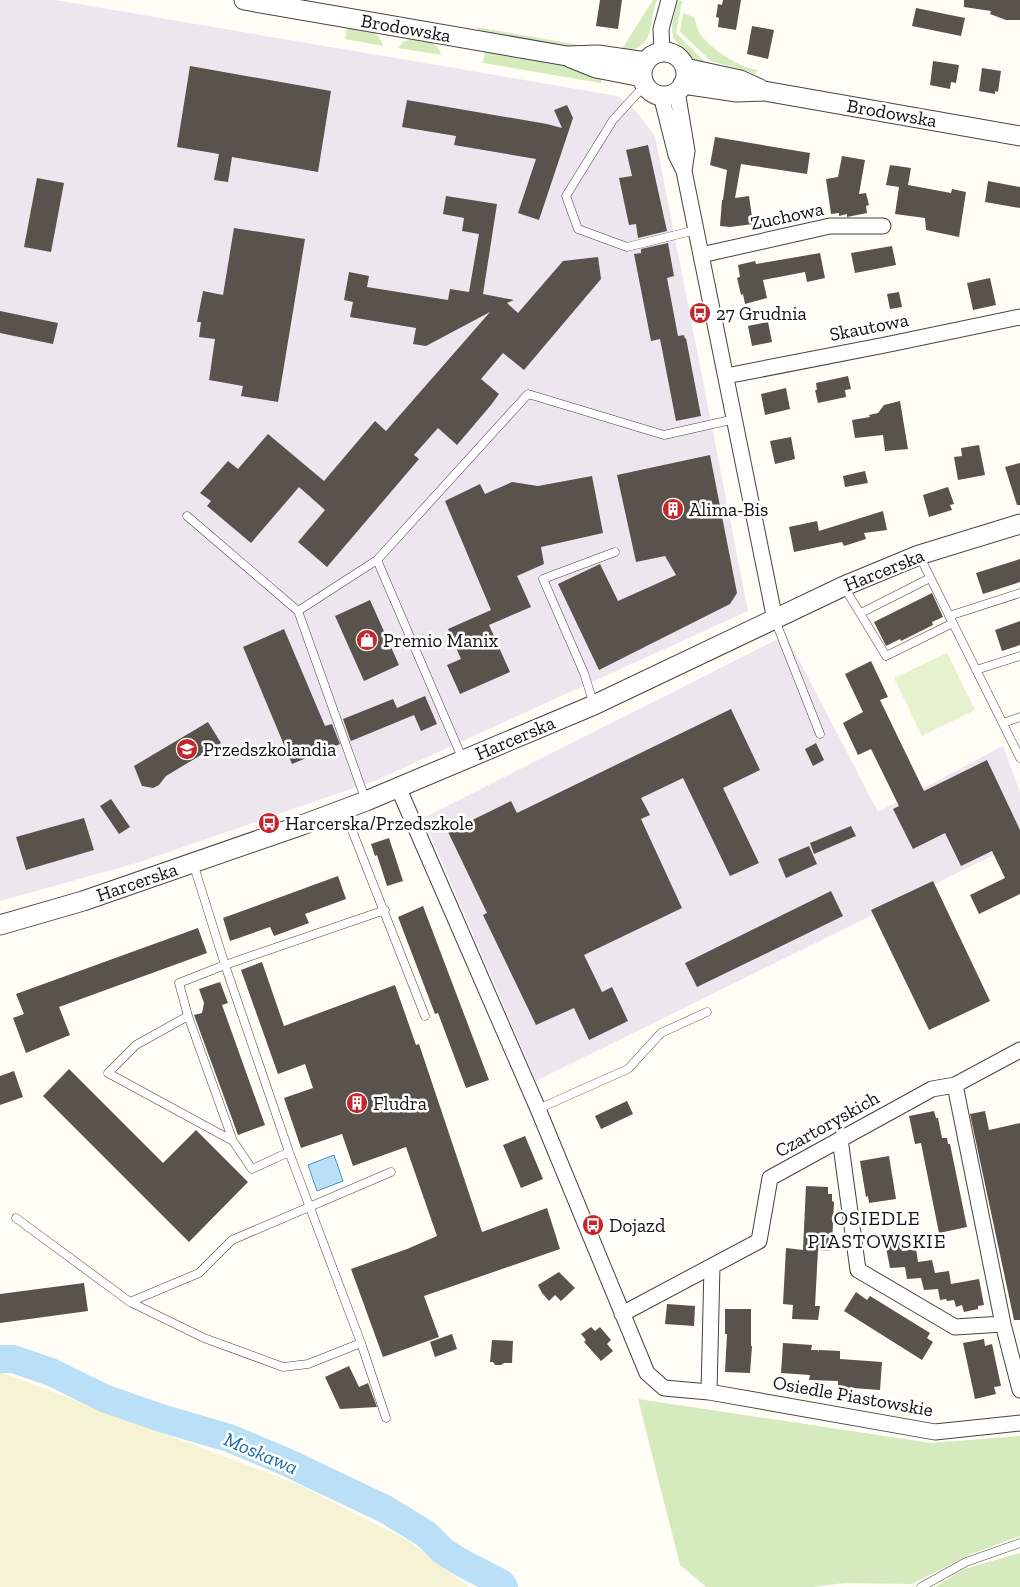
<svg xmlns="http://www.w3.org/2000/svg" width="1020" height="1587" font-family="'Zilla Slab',serif">
<style>
.industrial{fill:#eee6ef}
.farmland{fill:#f6f3d4}
.green{fill:#d5ebbd}
.pitch{fill:#e6f2cf}
.water{fill:#b9e0f7;stroke:#3f96cf}
.lines{fill:none;stroke-linecap:round;stroke-linejoin:round}
.river{stroke:#b9e0f7;stroke-width:28}
.building{fill:#5a524d}
.service-casing{stroke:#444;stroke-width:9}
.minor-casing{stroke:#444;stroke-width:17}
.tertiary-casing{stroke:#444;stroke-width:21}
.service{stroke:#fff;stroke-width:8}
.minor{stroke:#fff;stroke-width:15}
.tertiary{stroke:#fff;stroke-width:19}
.labels{text-anchor:middle;dominant-baseline:central;stroke-width:5;stroke-linejoin:round;paint-order:stroke}
.street-label{font-size:19px;fill:#111;stroke:#fff}
.poi-label{font-size:19px;fill:#111;stroke:#fff;text-anchor:start}
.neighbourhood-label{font-size:20px;letter-spacing:1px;fill:#111;stroke:#fff}
.water-label{font-size:20px;font-style:italic;fill:#1768a6;stroke:#fff}
</style>
<rect width="100%" height="100%" fill="#fffdf5"/>
<!-- industrial -->
<path class="industrial" d="M0 0H55L618 96 636 111 655 136 748 611 377 780 140 862 0 901Z
M786 635 878 812 1003 746 1020 792V842L536 1081 423 818Z"/>
<!-- farmland -->
<path class="farmland" d="M0 1372 297 1484 407 1540 469 1587H0Z"/>
<!-- green -->
<path class="green" d="M653 0H657C647 27 657 49 620 52Z
M678 0 682 1 676 33 708 65 693 61 679 45 673 37 672 25Z
M683 13 694 17C696 22 697 30 701 35 712 50 739 67 757 70L756 74 711 61 680 32Z
M347 27C361 30 380 29 383 46L345 39Z
M476 27 607 50 570 47 479 31Z
M409 39C422 39 439 41 441 55L398 48 403 42Z
M485 51 566 66 603 75 601 83 483 63Z
M638 1399 931 1443 1020 1436V1536L971 1554 912 1584 844 1583 813 1587H706L680 1565Z
M1020 1553V1587H935L964 1569Z"/>
<!-- pitch -->
<path class="pitch" d="M947 653 975 710 922 736 894 678Z"/>
<!-- water -->
<path class="water" d="M334 1155 343 1181 317 1191 308 1165Z"/>
<g class="lines">
<!-- river -->
<path class="river" d="M0 1359H13L51 1372 106 1399 164 1419 229 1438 284 1461 385 1509 426 1534 443 1551 462 1563 501 1583 504 1587"/>
</g>
<!-- building -->
<path class="building" d="M600 0H622L618 29 596 26Z
M723 0H741L736 30 718 27 719 18 716 17 718 4 722 5Z
M964 0H1020V20H1006L990 14 991 11 964 7Z
M916 8 965 18 961 36 912 26Z
M752 26 774 30 768 59 747 54Z
M933 61 959 65 956 83 951 82 950 89 930 85Z
M190 66 331 91 318 172 232 157 228 182 214 180 219 154 177 147Z
M982 68 1001 71 998 92 995 91V94L979 91Z
M407 100 547 124 562 128 554 110 567 105 573 118 539 220 518 213 536 159 454 145 456 136 402 127Z
M715 137 810 153 807 174 741 164 735 198 749 196 753 224 730 227 720 226 722 200H723L727 170 710 165Z
M648 145 667 231 638 238 636 224 629 225 619 178 632 176 626 150Z
M842 156 865 160 859 194 866 193 869 205 866 206 867 213 847 217V214L839 216V213L831 214 826 179 838 177Z
M890 165 911 168 908 185 951 193 952 189 966 192 959 237 926 230 925 218 895 214 899 187 886 185Z
M37 178 64 183 51 252 24 247Z
M988 181 1020 187V208L985 202Z
M446 196 497 204 483 294 514 300 507 303 518 313 563 261 598 257 601 279 524 370 503 353 481 379 499 394 491 405 457 445 438 428 414 455 419 459 327 567 298 542 325 510 299 487 251 543 207 506 211 501 200 493 228 461 238 469 268 434 324 481 375 421 386 431 490 312 426 346 413 344 416 328 350 317 353 302 344 300 349 272 369 276 367 287 448 300 450 289 469 292 479 234 462 231 464 218 443 214Z
M234 228 305 239 278 402 241 396 243 386 209 380 215 339 199 337 201 322H197L203 291 223 295Z
M668 243 674 276 667 278 678 336 684 335 685 339 686 338 701 416 676 421 660 339 651 341 634 254 641 253V249Z
M892 246 896 265 855 273 851 253Z
M820 253 825 278 807 282 805 272 763 280 767 298 745 304 743 294 741 295 737 278 740 277 738 265 755 261 756 264Z
M990 278 996 305 973 310 967 283Z
M899 292 902 307 890 309 887 294Z
M0 311 58 323 53 344 0 333Z
M768 322 772 342 752 346 748 326Z
M848 376 851 389 845 390 846 397 818 403 815 390H817L816 383Z
M786 388 790 409 765 415 761 394Z
M900 401 908 449 885 451 883 435 855 438 852 420 870 417 869 415 878 413 884 405Z
M791 437 795 459 775 464 770 441Z
M979 445 985 475 958 480 954 457 962 456 961 448Z
M710 455 737 593 730 604 599 670 558 584 600 564 618 601 676 575 665 556 636 562 617 475Z
M1020 463V505H1017L1005 467Z
M865 471 868 483 845 487 843 476Z
M592 476 603 533 541 547 544 564 517 576 531 607 489 625 510 672 460 694 447 665 461 659 448 629 491 610 445 501 480 484 485 494 512 482 538 486Z
M948 487 954 504 950 505 952 510 929 517 923 495Z
M883 511 887 530 864 533 866 539 844 546 842 542 794 552 789 527 817 521 819 531Z
M1020 559V582L983 594 976 573Z
M932 593 943 617 932 622 933 625 901 641 900 639 886 646 874 622Z
M370 600 399 665 364 681 335 616Z
M1020 621V645L1002 651 995 630Z
M284 629 325 726 332 724 340 744 292 764 243 647Z
M871 661 888 697 880 700 924 791 987 760 1020 830V894L979 914 970 895 1005 878 992 851 961 866 945 833 913 849 893 809 899 806 871 749 858 755 843 723 863 712 845 674Z
M425 696 437 724 421 731 414 715 351 741 350 739 343 719 393 699 397 708Z
M731 709 760 770 723 788 759 863 730 876 683 778 641 798 650 815 641 819 682 908 584 955 602 992 612 987 628 1021 589 1040 574 1008 536 1025 483 915 487 913 448 832 511 801 517 813Z
M208 722 221 743 166 776 159 785 153 788 142 786 134 766Z
M816 743 824 760 813 766 805 749Z
M111 799 130 827 119 834 100 806Z
M84 818 94 850 26 870 16 837Z
M851 826 856 836 814 854 810 843Z
M389 838 403 881 387 886 377 855 375 856 371 844Z
M809 846 817 864 786 878 778 859Z
M338 876 346 899 305 914 309 923 274 936 270 927 230 941 223 918Z
M933 881 990 1001 929 1030 871 910Z
M831 891 843 916 697 987 685 963Z
M423 906 489 1080 466 1088 438 1013 435 1014 398 917Z
M198 928 207 953 59 1007 70 1035 26 1053 13 1018 24 1014 16 994Z
M262 962 284 1026 395 985 416 1045 419 1044 482 1232 547 1208 560 1249 424 1296 439 1337 383 1357 351 1269 407 1249 437 1236 406 1147 353 1166 342 1134 301 1148 284 1098 313 1088 305 1064 278 1074 241 970Z
M220 982 228 1003 222 1005 265 1125 238 1135 194 1015 202 1013 204 1003 199 989Z
M69 1069 163 1163 196 1130 248 1182 189 1242 43 1096Z
M14 1071 23 1097 0 1105V1076Z
M627 1101 633 1114 601 1129 595 1116Z
M934 1111 936 1118H938L942 1138H947L948 1144H950L967 1227 939 1233 921 1143 915 1144 909 1116Z
M985 1111 989 1130 1020 1123V1320H1014L970 1114Z
M525 1136 543 1179 521 1188 503 1145Z
M889 1156 896 1199 869 1203 868 1196 866 1197 860 1161Z
M806 1186 828 1187V1194H832V1201L834 1202 832 1244H830L829 1251 818 1250 815 1306H820L818 1320 792 1319 793 1305 783 1304 786 1248 803 1250Z
M899 1239 902 1251 916 1249 918 1262 932 1260 935 1273 949 1271 951 1284 979 1279 984 1305 978 1306V1309L964 1312 962 1305 956 1307 954 1300 947 1301 946 1299 940 1300 938 1289 924 1290 921 1278 907 1279 905 1267 890 1268 885 1242Z
M559 1272 575 1288 561 1301 555 1295 549 1301 542 1293 538 1285Z
M84 1283 88 1311 0 1323V1294Z
M856 1292 867 1300 870 1296 930 1333 927 1338 933 1342 922 1360 844 1311Z
M667 1304 695 1306 694 1326 665 1324Z
M725 1309H751V1346H752L750 1373 725 1372 727 1334H725Z
M591 1327 595 1331 600 1327 611 1340 607 1344 613 1351 601 1361 584 1342 586 1340 581 1334Z
M452 1334 457 1349 435 1357 430 1342Z
M984 1339 985 1346 992 1344 1001 1386 994 1387 996 1394 975 1399 963 1343Z
M492 1340 513 1341 512 1363H504L501 1365H495L493 1362H490Z
M783 1343 812 1345 811 1350H818V1352L819 1350 840 1351V1359L882 1362 880 1390 838 1387V1381L809 1380 810 1375 781 1373Z
M349 1366 359 1387 368 1383 377 1407 340 1409 325 1377Z"/>
<g class="lines">
<!-- service casing -->
<g class="service-casing">
<path id="service" d="M645 85 613 120 566 196 578 229 627 247 696 230
M187 516 298 611 366 801
M919 555 1020 758
M377 560 463 760
M844 587 886 656 953 623
M298 611 377 560 528 394 664 435 735 419
M861 613 930 578
M949 616 1020 593
M775 620 820 734
M976 670 1020 656
M594 705 584 673 543 579 615 552
M1003 723 1020 717
M344 810 425 1016
M193 863 225 965 289 1152 361 1343 386 1418
M188 1016 136 1045 108 1073 233 1141 252 1169 289 1152
M538 1109 628 1069 661 1033 707 1012
M233 1141 188 1016 179 983 225 965 385 910
M16 1218 130 1302 204 1338 283 1367 308 1364 361 1343
M130 1302 199 1273 232 1240 391 1172
M921 1587 966 1562 1020 1543"/>
</g>
<!-- minor casing -->
<g class="minor-casing">
<path id="minor" d="M662 52 661 29 669 0
M677 91 687 151 684 171
M661 95 676 155 684 171 775 620
M701 255 830 226H883
M726 376 885 345 1020 317
M398 787 538 1109 647 1373 664 1388 709 1392 935 1432 1020 1423
M955 1085 1003 1324 1020 1390
M840 1139 858 1270 955 1327 1003 1324
M622 1314 759 1241 770 1178 932 1089 955 1085 1020 1050
M709 1392 712 1266"/>
</g>
<!-- tertiary casing -->
<g class="tertiary-casing">
<path id="tertiary" d="M244 0 567 56 598 55 646 62
M642 74a22 22 0 1 1 44 0a22 22 0 1 1-44 0Z
M571 58 596 68 642 77
M685 68 740 80 760 89
M683 84 737 92 764 91 1020 136
M0 925 83 901 302 825 366 801 594 705 844 586 919 555 1020 524"/>
</g>
<!-- service -->
<use href="#service" class="service"/>
<!-- minor -->
<use href="#minor" class="minor"/>
<!-- tertiary -->
<use href="#tertiary" class="tertiary"/>
</g>
<!-- icons -->
<defs>
<g id="bus-disc" transform="scale(1.125)"><circle r="9.5" fill="#c4262e" stroke="#fff"/><path d="M-5-6H5V4H4V6H2V4H-2V6H-4V4H-5ZM-3.5-4V0h7V-4ZM-3.5 1.2v1.5H-2V1.2ZM2 1.2v1.5H3.5V1.2Z" fill="#fff"/></g>
<g id="building-disc" transform="scale(1.125)"><circle r="9.5" fill="#c4262e" stroke="#fff"/><path d="M-4-6H4V6H1V3H-1V6H-4ZM-2.5-4.3h1.7v1.8h-1.7ZM.8-4.3h1.7v1.8H.8ZM-2.5-1h1.7V.8h-1.7ZM.8-1h1.7V.8H.8Z" fill="#fff"/></g>
<g id="shop-disc" transform="scale(1.125)"><circle r="9.5" fill="#c4262e" stroke="#fff"/><path d="M-5-2.5h2.3a2.7 3.5 0 0 1 5.4 0H5L5.5 6h-11ZM-1.5-2.5h3a1.5 2.3 0 0 0-3 0Z" fill="#fff"/></g>
<g id="school-disc" transform="scale(1.125)"><circle r="9.5" fill="#c4262e" stroke="#fff"/><path d="M0-5L7-2L0 1L-7-2ZM-4 1L0 2.5L4 1V4Q0 6-4 4Z" fill="#fff"/></g>
</defs>
<g fill-rule="evenodd">
<use href="#bus-disc" x="700" y="313"/>
<use href="#building-disc" x="673" y="509"/>
<use href="#shop-disc" x="367" y="640"/>
<use href="#school-disc" x="187" y="749"/>
<use href="#bus-disc" x="269" y="823"/>
<use href="#building-disc" x="357" y="1103"/>
<use href="#bus-disc" x="593" y="1225"/>
</g>
<g class="labels">
<!-- street labels -->
<g class="street-label">
<text transform="translate(406 28) rotate(10)">Brodowska</text>
<text transform="translate(892 113) rotate(10)">Brodowska</text>
<text transform="translate(787 216) rotate(-12)">Zuchowa</text>
<text transform="translate(869 327) rotate(-11)">Skautowa</text>
<text transform="translate(884 570) rotate(-22)">Harcerska</text>
<text transform="translate(515 738) rotate(-23)">Harcerska</text>
<text transform="translate(137 882) rotate(-19)">Harcerska</text>
<text transform="translate(827 1124) rotate(-29)">Czartoryskich</text>
<text transform="translate(853 1396) rotate(10)">Osiedle Piastowskie</text>
</g>
<!-- poi labels -->
<g class="poi-label">
<text x="716" y="313">27 Grudnia</text>
<text x="689" y="509">Alima-Bis</text>
<text x="383" y="640">Premio Manix</text>
<text x="203" y="749">Przedszkolandia</text>
<text x="285" y="823">Harcerska/Przedszkole</text>
<text x="373" y="1103">Fludra</text>
<text x="609" y="1225">Dojazd</text>
</g>
<!-- neighbourhood labels -->
<g class="neighbourhood-label">
<text x="877" y="1218">OSIEDLE<tspan x="877" dy="23">PIASTOWSKIE</tspan></text>
</g>
<!-- water labels -->
<g class="water-label">
<text transform="translate(261 1453) rotate(23)">Moskawa</text>
</g>
</g>
</svg>
